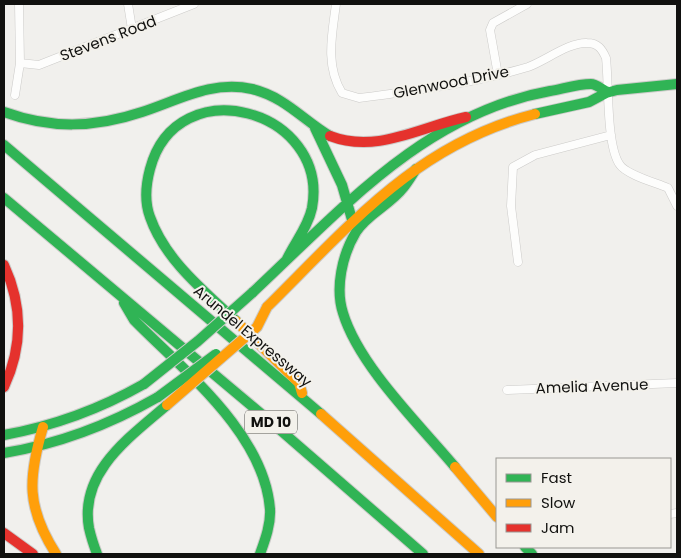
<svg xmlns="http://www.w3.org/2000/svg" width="681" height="558" font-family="Poppins,sans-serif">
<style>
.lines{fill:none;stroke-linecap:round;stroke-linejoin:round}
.street-casing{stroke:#cccbc9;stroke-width:9}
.fast-casing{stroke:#cccbc9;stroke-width:12}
.slow-casing{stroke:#cccbc9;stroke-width:12}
.jam-casing{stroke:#cccbc9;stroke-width:12}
.street{stroke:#fdfdfc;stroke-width:8}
.fast{stroke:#30b455;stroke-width:10}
.slow{stroke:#ff9f0a;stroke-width:10}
.jam{stroke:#e5322d;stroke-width:10}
.fast-bridge-casing{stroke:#cccbc9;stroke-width:12;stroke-linecap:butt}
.slow-bridge-casing{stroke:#cccbc9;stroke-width:12;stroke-linecap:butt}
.fast-bridge{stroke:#30b455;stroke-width:10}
.slow-bridge{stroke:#ff9f0a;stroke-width:10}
.labels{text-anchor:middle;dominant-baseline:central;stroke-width:4;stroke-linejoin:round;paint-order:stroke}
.shield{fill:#f3f1eb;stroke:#555451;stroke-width:1}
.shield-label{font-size:14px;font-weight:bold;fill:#11110f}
.street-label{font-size:15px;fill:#11110f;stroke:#f3f1eb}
</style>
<rect width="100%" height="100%" fill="#f1f0ed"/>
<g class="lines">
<!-- street casing -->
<g class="street-casing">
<path id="street" d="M128 4 132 29
M336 4C332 35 325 65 342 93L359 98C415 91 474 83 528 67 545 61 569 42 587 43 598 43 602 49 606 58 609 83 606 146 620 165 627 175 657 183 668 188L677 206
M20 63 39 65 194 4
M498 75 490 30 493 23 527 4
M15 95 20 63 19 4
M518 262 511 206 513 167 535 155 611 135
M507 390 677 383
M670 514 677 513"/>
</g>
<!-- fast casing -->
<g class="fast-casing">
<path id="fast" d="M4 112C51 129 94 128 142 112 179 100 212 80 252 89 285 97 303 120 330 136
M535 114 589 102 606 93 617 90 677 84
M315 128 342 185 353 223
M4 145 321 414
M416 169C412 175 408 182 403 188 390 205 367 214 356 232 342 255 335 288 343 313 359 366 420 425 455 467
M4 198 271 422 423 554
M252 293C340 211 425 113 550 91 562 89 578 84 591 84 596 84 603 90 608 92
M124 303 134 320C184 371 264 433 270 509 271 524 265 540 260 554
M236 321C204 291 165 260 150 217 144 201 146 184 150 169 177 67 330 110 312 208 308 227 295 242 287 259
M4 435C54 426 100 409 144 384
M4 453C59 444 109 425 158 397
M525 547 532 554
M97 554C94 546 91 537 89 528 79 472 130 437 167 405"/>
</g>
<!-- slow casing -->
<g class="slow-casing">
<path id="slow" d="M267 307C350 225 417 144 535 114
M236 321 299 383 302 393
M321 414 479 554
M43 427C28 478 26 507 56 554
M455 467 497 517"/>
</g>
<!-- jam casing -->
<g class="jam-casing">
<path id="jam" d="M330 136C377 154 420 127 466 117
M4 265C23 306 23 346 4 387
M4 533 33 554"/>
</g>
<!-- street -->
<use href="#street" class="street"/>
<!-- fast -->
<use href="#fast" class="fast"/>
<!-- slow -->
<use href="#slow" class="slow"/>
<!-- jam -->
<use href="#jam" class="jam"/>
<!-- fast-bridge casing -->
<g class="fast-bridge-casing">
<path id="fast-bridge" d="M144 384 198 341 252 293
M158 397 216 354"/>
</g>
<!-- slow-bridge casing -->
<g class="slow-bridge-casing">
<path id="slow-bridge" d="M167 405 257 327 267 307"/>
</g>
<!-- fast-bridge -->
<use href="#fast-bridge" class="fast-bridge"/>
<!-- slow-bridge -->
<use href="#slow-bridge" class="slow-bridge"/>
</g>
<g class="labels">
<!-- shield labels -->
<rect class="shield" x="245" y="410.5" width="52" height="23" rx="4"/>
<g class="shield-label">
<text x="271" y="422">MD 10</text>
</g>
<!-- street labels -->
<g class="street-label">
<text transform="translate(108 38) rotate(-21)">Stevens Road</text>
<text transform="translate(451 82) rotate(-11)">Glenwood Drive</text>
<text transform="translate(253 336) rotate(40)">Arundel Expressway</text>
<text transform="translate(592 386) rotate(-2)">Amelia Avenue</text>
</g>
</g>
<!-- border -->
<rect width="681" height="558" fill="none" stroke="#11110f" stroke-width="10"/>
<!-- legend -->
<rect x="496" y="458" width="175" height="90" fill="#f3f1eb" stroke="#999793"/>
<rect x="506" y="474" width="25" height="8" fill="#30b455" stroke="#999793"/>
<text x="541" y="483" font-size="15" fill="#11110f">Fast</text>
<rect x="506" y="499" width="25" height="8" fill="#ff9f0a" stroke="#999793"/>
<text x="541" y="508" font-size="15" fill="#11110f">Slow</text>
<rect x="506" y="524" width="25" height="8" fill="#e5322d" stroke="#999793"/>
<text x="541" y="533" font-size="15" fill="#11110f">Jam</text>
</svg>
